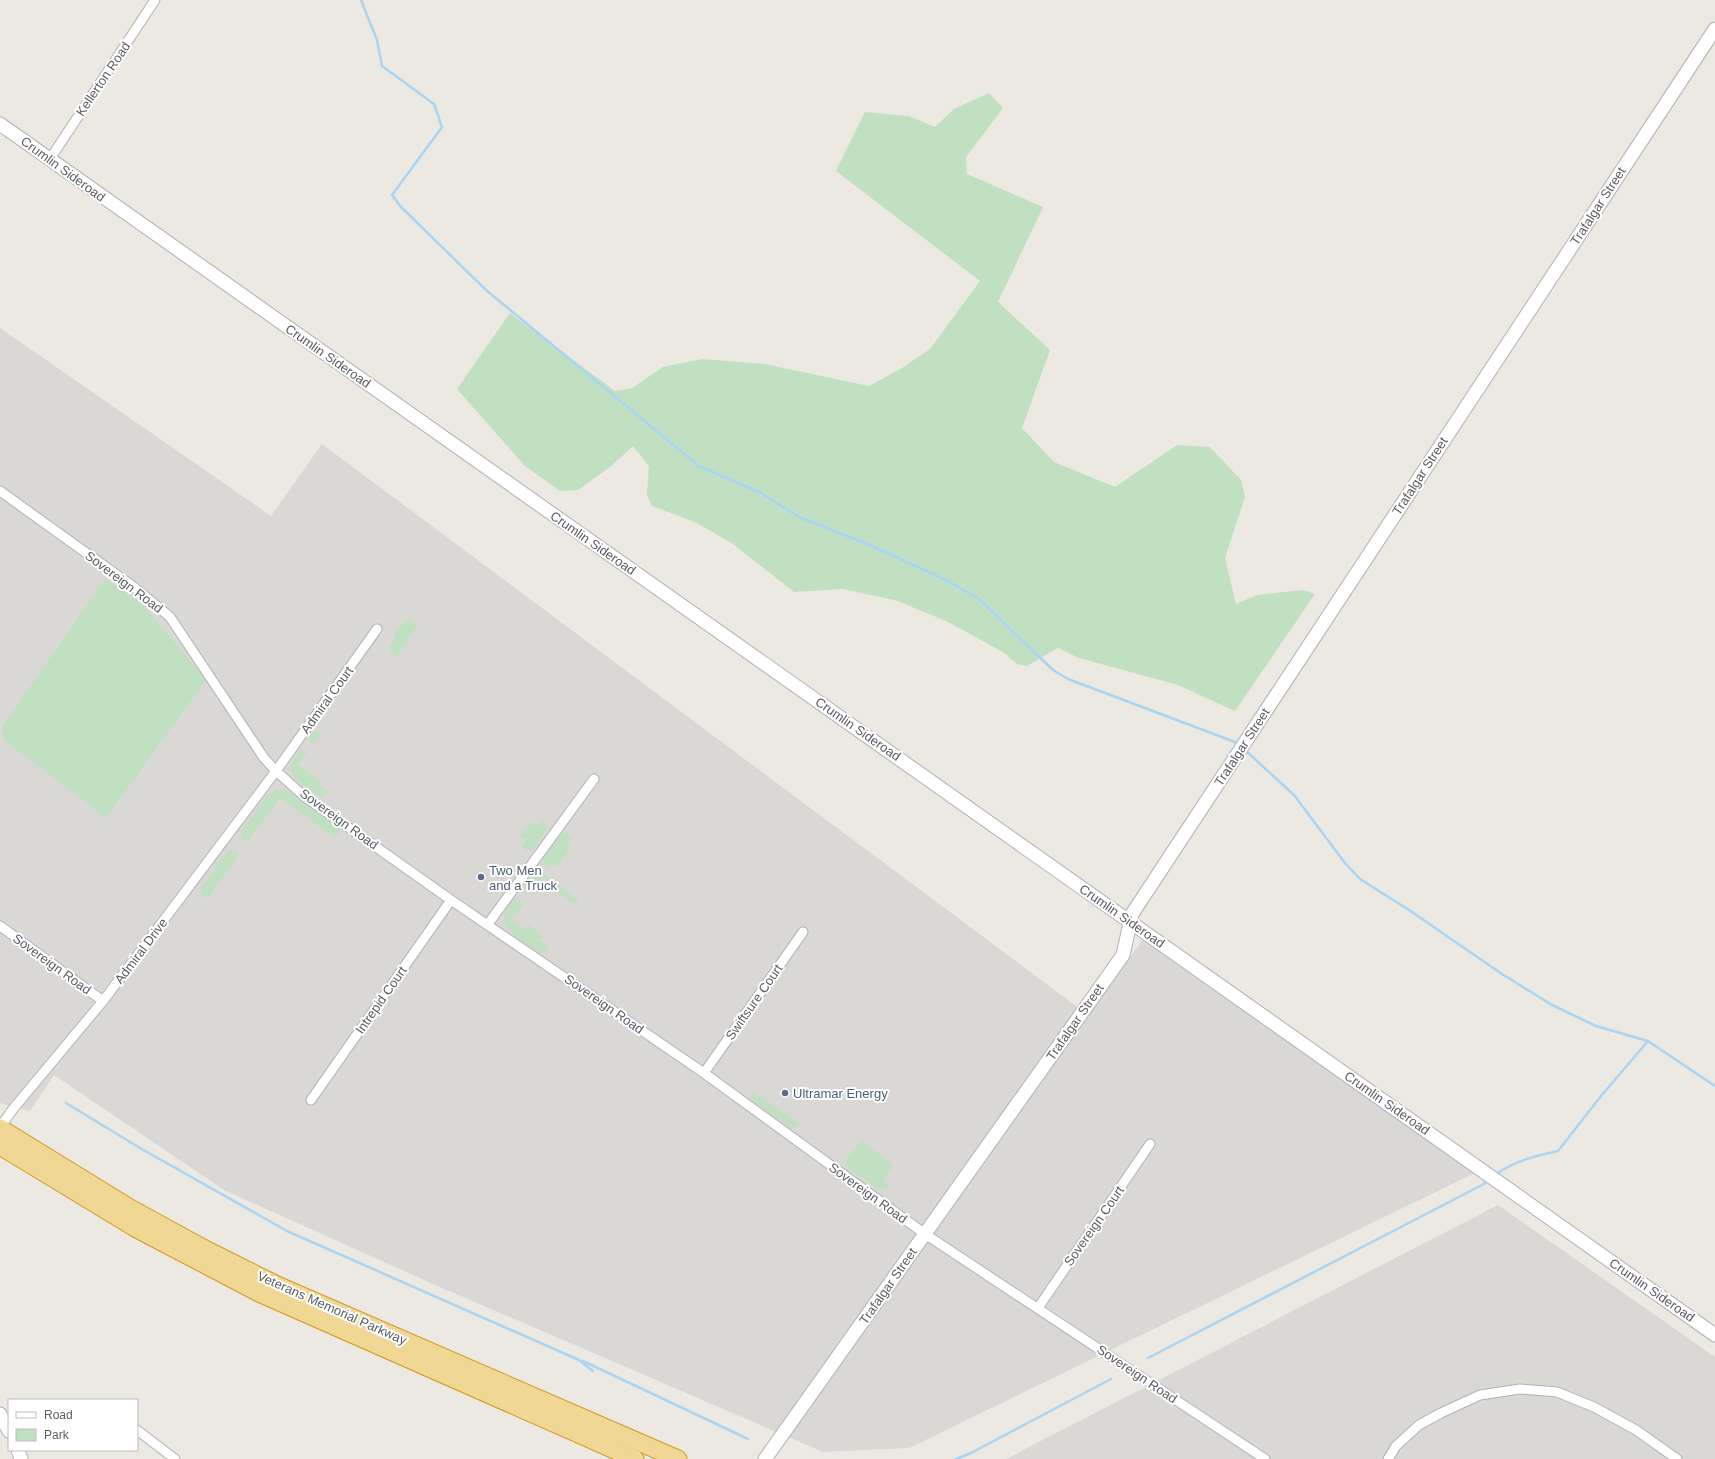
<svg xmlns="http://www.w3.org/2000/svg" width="1715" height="1459" font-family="Helvetica,sans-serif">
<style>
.industrial{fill:#dad8d4}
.green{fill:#c1e0c1}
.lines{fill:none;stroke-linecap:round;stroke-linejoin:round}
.stream{stroke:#a9d5f4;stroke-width:2.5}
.street-casing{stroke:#afb2b6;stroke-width:11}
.secondary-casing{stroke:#afb1b6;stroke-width:15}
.highway-casing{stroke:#d3971a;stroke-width:19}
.street{stroke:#fff;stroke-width:9}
.secondary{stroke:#fff;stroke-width:13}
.highway{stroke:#f0d794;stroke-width:17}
.service-dot{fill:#5c6f8a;stroke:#fff;stroke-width:1.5}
.labels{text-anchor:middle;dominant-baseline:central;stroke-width:4;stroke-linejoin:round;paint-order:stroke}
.street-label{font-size:13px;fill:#5a5d61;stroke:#fff}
.service-label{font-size:13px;fill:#4e5e75;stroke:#fff;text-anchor:start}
</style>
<rect width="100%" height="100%" fill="#ebe9e2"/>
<!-- industrial -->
<path class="industrial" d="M0 328 271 516 322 444 1088 1015 1144 938 1477 1172 909 1448 823 1452 433 1284 224 1190 54 1075 30 1111 0 1103Z
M1498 1205 1715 1357V1459H1006Z"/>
<!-- green -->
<path class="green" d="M989 93 1003 108 966 157 967 174 1043 207 998 302 1050 350 1022 428 1054 462 1115 487 1177 445 1210 447 1241 480 1245 497 1225 558 1236 604 1257 595 1303 590 1315 594 1235 711 1178 685 1079 658 1058 648 1027 666 1017 664 1003 652 948 622 898 601 843 589 794 592 733 544 695 522 652 506 647 495 649 466 633 446 610 467 578 490 560 491 525 466 457 389 510 313 615 391 632 388 663 367 702 359 765 364 869 386 902 368 930 349 980 281 836 171 865 112 908 116 935 127 954 109Z
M105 579 137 597 206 680 106 818 5 741 2 727Z
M409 619 418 625 397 656 392 654 389 646 395 639 396 629Z
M315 730 322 734 314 744 310 742 308 738Z
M300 749 307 752 298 764 322 783 320 785 329 792 322 798C311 790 286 779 292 762 294 757 298 753 300 749Z
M285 789 338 827 340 831 339 834 334 837 280 798 249 840 245 841 242 839 240 833 267 796 275 790Z
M541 820 545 822 547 829 533 850 527 851 521 848 526 840 520 836 530 821 536 826Z
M564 832 573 837 568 844 571 846 558 867 553 864 549 868 544 863 543 858 560 834Z
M231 850 237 851 238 856 209 897 205 898 202 895 200 889 227 852Z
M539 868 545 875 579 900 575 905 553 890 555 886 543 877 532 892H530L525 887V884L535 869Z
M514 900H518L523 905 512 920 525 930 529 925 543 936 540 941 549 946 546 951 541 953C530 946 502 932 504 917 505 911 510 905 514 900Z
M752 1091 799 1123 796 1127 791 1128 752 1101 750 1096Z
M861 1140 894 1165 883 1180 889 1185 887 1188 880 1190 848 1168 845 1163 846 1160Z"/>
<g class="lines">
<!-- stream -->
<path class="stream" d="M361 0 377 40 382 66 434 104 442 127 392 195 401 207 486 290 699 466 761 493 799 517 872 546 946 580 979 599 1053 670 1068 679 1235 742 1238 744
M1245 750 1294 795 1345 863 1360 879 1409 910 1502 974 1552 1005 1596 1026 1648 1041 1715 1086
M66 1103 140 1148 287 1231 579 1360 593 1371
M1495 1175C1514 1161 1535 1156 1558 1151L1601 1096 1648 1041
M1148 1358 1482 1185 1488 1181
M583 1361 748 1439
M956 1459 969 1454 1111 1379"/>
<!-- street casing -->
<g class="street-casing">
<path id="street" d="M50 159 155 0
M0 491 135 588 170 617 264 758 276 771 304 796 451 900 704 1073 925 1234 1265 1459
M488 924 594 779
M0 926 103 1001
M704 1073 803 932
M311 1100 451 900
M0 1127 13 1109 103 1001 276 771 377 629
M1038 1308 1150 1144
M137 1430 175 1459
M1388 1459 1396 1446 1419 1425 1441 1413 1480 1395 1520 1389 1557 1392 1594 1407 1636 1430 1677 1459"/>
</g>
<!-- secondary casing -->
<g class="secondary-casing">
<path id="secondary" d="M0 124 1715 1335
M0 1414 9 1431
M18 1450 21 1459
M765 1459 1123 955 1132 914 1715 29"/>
</g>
<!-- highway casing -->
<g class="highway-casing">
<path id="highway" d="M0 1128 130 1208 205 1249 277 1285 678 1459
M0 1146 135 1228 259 1293 635 1459"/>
</g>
<!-- street -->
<use href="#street" class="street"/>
<!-- secondary -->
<use href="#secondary" class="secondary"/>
<!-- highway -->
<use href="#highway" class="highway"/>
</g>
<!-- markers -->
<g class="service-dot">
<circle cx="481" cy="877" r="4"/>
<circle cx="785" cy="1093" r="4"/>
</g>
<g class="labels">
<!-- street labels -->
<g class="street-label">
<text transform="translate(103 79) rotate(-56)">Kellerton Road</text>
<text transform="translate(63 169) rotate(36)">Crumlin Sideroad</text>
<text transform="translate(1598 206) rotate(-57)">Trafalgar Street</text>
<text transform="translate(328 356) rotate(35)">Crumlin Sideroad</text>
<text transform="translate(1420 476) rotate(-57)">Trafalgar Street</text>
<text transform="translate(593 543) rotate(35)">Crumlin Sideroad</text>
<text transform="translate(124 582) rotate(37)">Sovereign Road</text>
<text transform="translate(327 700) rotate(-54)">Admiral Court</text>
<text transform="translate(858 729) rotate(35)">Crumlin Sideroad</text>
<text transform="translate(1242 747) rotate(-57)">Trafalgar Street</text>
<text transform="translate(339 819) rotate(36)">Sovereign Road</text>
<text transform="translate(1122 916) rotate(35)">Crumlin Sideroad</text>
<text transform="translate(141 951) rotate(-53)">Admiral Drive</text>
<text transform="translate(52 964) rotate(36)">Sovereign Road</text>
<text transform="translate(381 1000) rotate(-55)">Intrepid Court</text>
<text transform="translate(754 1002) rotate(-55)">Swiftsure Court</text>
<text transform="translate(604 1004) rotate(35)">Sovereign Road</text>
<text transform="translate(1075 1022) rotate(-55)">Trafalgar Street</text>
<text transform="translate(1387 1103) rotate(35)">Crumlin Sideroad</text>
<text transform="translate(868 1193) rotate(36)">Sovereign Road</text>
<text transform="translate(1094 1226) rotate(-55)">Sovereign Court</text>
<text transform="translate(888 1286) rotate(-55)">Trafalgar Street</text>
<text transform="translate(1652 1290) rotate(35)">Crumlin Sideroad</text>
<text transform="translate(332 1308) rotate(24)">Veterans Memorial Parkway</text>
<text transform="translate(1137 1374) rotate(34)">Sovereign Road</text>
</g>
<!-- service labels -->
<g class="service-label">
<text x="489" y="870">Two Men<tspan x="489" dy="15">and a Truck</tspan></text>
<text x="793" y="1093">Ultramar Energy</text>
</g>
</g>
<!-- legend -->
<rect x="8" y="1399" width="130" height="52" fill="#ffffff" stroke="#bdbec0"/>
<rect x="16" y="1412" width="20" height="6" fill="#ffffff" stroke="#bdbec0"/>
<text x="44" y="1419" font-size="12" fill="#5a5d61">Road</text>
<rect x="16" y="1429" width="20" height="12" fill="#c1e0c1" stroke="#bdbec0"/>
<text x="44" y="1439" font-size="12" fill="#5a5d61">Park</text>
</svg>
